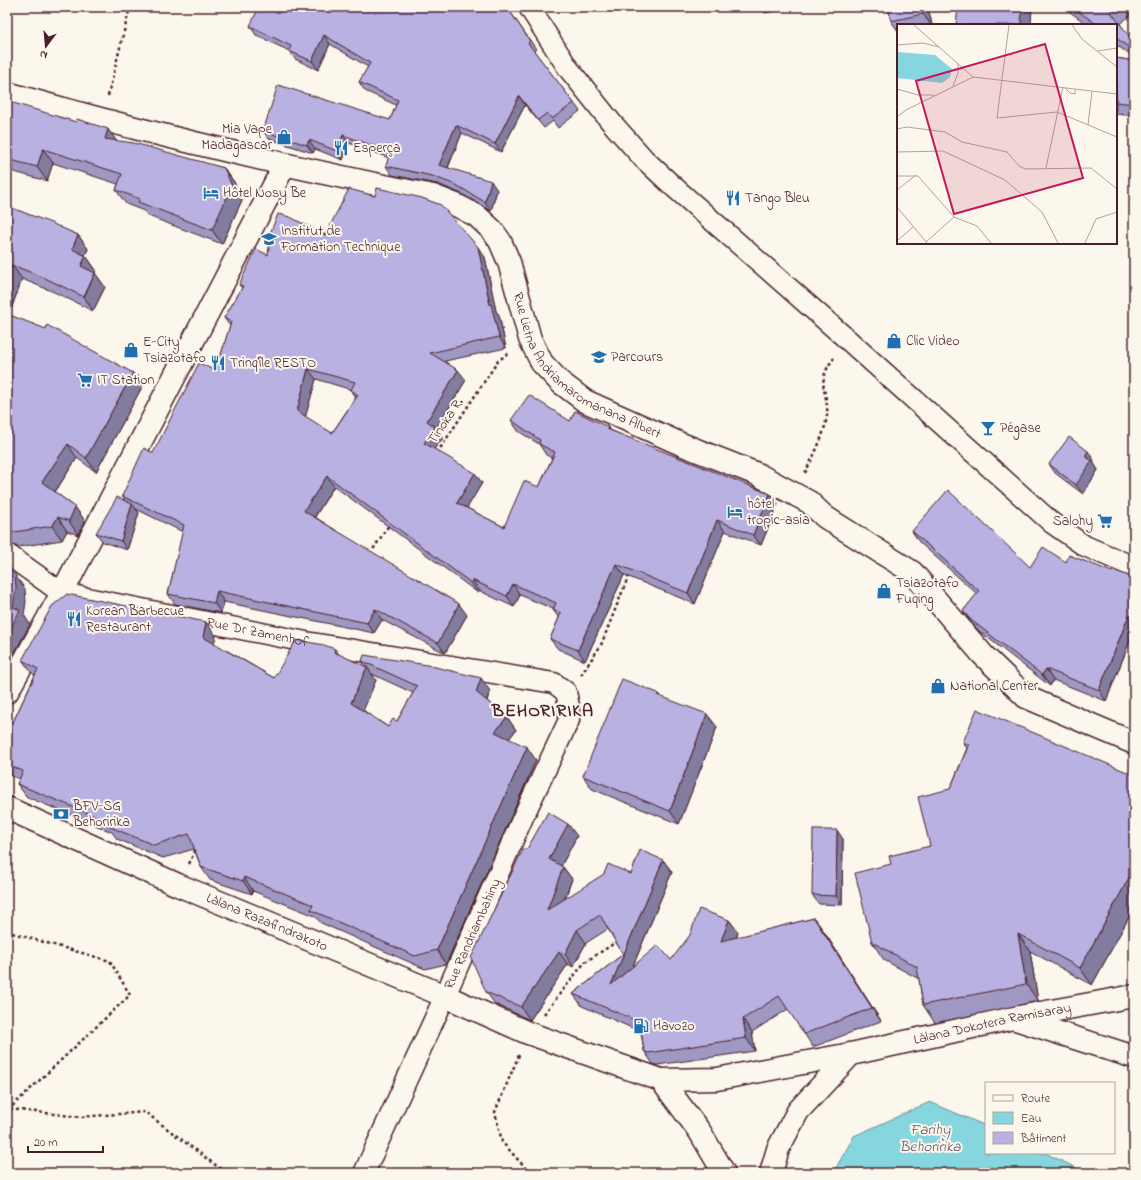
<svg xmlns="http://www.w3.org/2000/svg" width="1141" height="1180" font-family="'Indie Flower',sans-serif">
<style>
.water{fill:#85d6de;stroke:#6d8d96}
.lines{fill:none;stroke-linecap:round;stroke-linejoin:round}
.street-casing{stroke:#4a1f2b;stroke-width:23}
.secondary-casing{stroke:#4a1f2b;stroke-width:25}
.path{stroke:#4a1f2b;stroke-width:2.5;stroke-dasharray:3 3;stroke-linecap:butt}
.street{stroke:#fbf7ec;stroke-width:20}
.secondary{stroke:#fbf7ec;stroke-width:22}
.wall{fill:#9f98c2;stroke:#4a1f2b;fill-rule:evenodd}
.shaded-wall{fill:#827c9e;stroke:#4a1f2b}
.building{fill:#b9b1e2;stroke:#4a1f2b;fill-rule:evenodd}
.labels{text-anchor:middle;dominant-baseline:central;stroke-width:4;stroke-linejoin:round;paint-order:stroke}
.poi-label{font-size:14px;fill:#4a1f2b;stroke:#fbf7ec;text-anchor:start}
.street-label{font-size:14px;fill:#4a1f2b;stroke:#fbf7ec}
.water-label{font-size:15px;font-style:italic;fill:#5c5661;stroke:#fbf7ec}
.district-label{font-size:18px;font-weight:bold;letter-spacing:1px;fill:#4a1f2b;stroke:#fbf7ec}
.inset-road{fill:none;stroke:#b4a19f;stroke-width:1}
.view{fill:#c2185b;fill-opacity:0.15;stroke:#c2185b;stroke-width:2}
.inset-edge{fill:none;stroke:#4a1f2b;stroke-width:2}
</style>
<rect width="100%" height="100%" fill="#fbf7ec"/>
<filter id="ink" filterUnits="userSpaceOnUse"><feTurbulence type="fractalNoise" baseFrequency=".025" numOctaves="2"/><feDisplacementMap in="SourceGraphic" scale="8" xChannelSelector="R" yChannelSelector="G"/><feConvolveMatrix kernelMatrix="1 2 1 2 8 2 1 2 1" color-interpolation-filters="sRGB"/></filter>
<g filter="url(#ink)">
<!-- water -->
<path class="water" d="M930 1102 986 1126V1153H1045L1087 1173H833L854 1136Z"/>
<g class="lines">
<!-- street casing -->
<g class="street-casing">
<g id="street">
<path d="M529 7 568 68 611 122 644 159 674 187 848 340 1052 523 1085 546 1134 567"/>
<path id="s1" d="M7 554 62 593 306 642 554 683 566 692 569 706V720L524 815 445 996 364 1173"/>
</g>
</g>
<!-- secondary casing -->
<g class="secondary-casing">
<g id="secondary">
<path id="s2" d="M7 93C148 134 290 167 433 196L456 205 477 216 492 230 500 241 509 262 530 339 542 363 560 382 585 401 681 444 757 474 809 502 825 517 912 572 983 655 1026 697 1134 743"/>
<path d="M7 692 62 593 284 166"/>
<path id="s3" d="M7 808 178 885 445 996 528 1033 661 1080 700 1132 724 1173"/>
<path d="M1016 1019 1134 1057"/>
<path id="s4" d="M661 1080 717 1079 851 1054 1013 1018 1134 996"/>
<path d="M771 1173 778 1149 798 1111 851 1054"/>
</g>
</g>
<!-- path -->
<path class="path" d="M108 96 130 7
M437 453 498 361 510 352
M805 473C813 457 823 438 826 421 832 393 812 386 834 358
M370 554 389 525
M581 675 601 645 629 575
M189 864 196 848
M7 930 12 933 110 961 130 995 7 1111
M544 1014 585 962 618 941
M519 1055 495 1112 502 1142 530 1173
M10 1109 80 1117 145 1112 226 1173"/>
<!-- street -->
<use href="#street" class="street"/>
<!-- secondary -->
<use href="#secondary" class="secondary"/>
</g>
<!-- wall -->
<path class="wall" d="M507 7 536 49 534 51 580 111 558 128 553 121 544 128 525 105 501 152 462 133 448 168 497 190 491 211 462 194 438 184 392 175 386 166 389 158 349 143 343 160 315 149 313 153 269 139 263 131 390 120 396 105 365 91 359 82 368 67 330 44 318 70 295 59 289 51 256 35 250 26Z
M760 7H794L765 13Z
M888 7H928L932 25H898V31L891 21Z
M1063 7H1134V12L1120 24 1134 42V57L1116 45V25H1088Z
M1116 58 1134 61V116L1116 114Z
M7 101 116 141 224 168 234 182 242 200 222 244 148 216 144 211 126 204 116 190 118 184 53 163 47 181 7 170Z
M7 206 78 235 88 249 85 255 86 256 96 270 95 273 105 287 93 311 54 292 22 279 9 315 133 373 142 387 96 472 77 458 55 492 75 507 85 521 78 535 67 531 62 540 18 547 8 543H7Z
M325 235 485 257 496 311 499 315 506 348 445 361 466 380 436 429 443 438 434 449 482 483 467 508 504 527 539 487 552 458 546 455 539 444 518 431 511 420 570 421 608 427 610 430 778 504 761 545 725 531 695 604 624 575 585 661 558 649 550 639 559 618 553 610V609L520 595 514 607 480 591 478 593 334 486 315 517 467 615 445 653 382 620 374 633 224 602 221 613 175 604 168 594 183 532 136 509 139 513 127 550 103 542 96 533 125 501 122 496 216 371 230 326 224 318 242 288 239 285 268 255ZM316 379 352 390H351L356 397 332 433 305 417Z
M1094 460 1093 462 1098 470 1083 494 1055 473 1049 464Z
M912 531 1030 567 1066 562 1134 578V631L1106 701 1053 680 1050 686 979 631 971 622 963 611 977 594 919 542Z
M206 622 216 636 214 643 274 678 339 655 366 667 362 661 490 691 487 701 507 717 516 730 509 739 536 760 446 964 425 969 321 923 315 916 253 891 252 894 210 880 201 867 194 849 163 858 117 839 112 832 27 797 17 784 19 779 7 774V720L13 722 35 675 32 673 22 660ZM372 674 413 693 397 721 388 727 363 710 376 680Z
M658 693 660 696 717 727 679 824 592 789 583 776Z
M963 742 1134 775V908L1092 985 1030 951 1038 1001 935 1023 923 1005 919 979 884 960 872 942 891 864 930 846 950 789 967 748Z
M577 836 561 866 563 867 572 879 565 899 631 874 663 860 672 872 633 966 671 960 729 920 738 932 736 938 814 918 823 930 881 1021 813 1047 788 1009 752 1032 755 1051 657 1065 653 1064 644 1051 641 1032 582 1006 573 994 623 954 608 929 586 943 573 967 568 964 530 1020 495 1004 486 992 527 849Z
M843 839 842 905 819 904 812 895Z"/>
<!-- shaded-wall -->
<path class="shaded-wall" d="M922 7H928L932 25H931L923 14Z
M1022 7H1032L1031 25H1021Z
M324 35 330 44 318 70 312 61Z
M519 96 525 105 501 152 495 144Z
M456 125 462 133 445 174 439 165Z
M108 129 118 143 105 139Z
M343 135 349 143 343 160 337 151Z
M309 140 315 149 313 153 307 145Z
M43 149 53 163 47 181 37 167Z
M224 168 234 182 242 200 222 244 212 230Z
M491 181 497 190 491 211 485 202Z
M78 235 88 249 81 263 72 249Z
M478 247 485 257 496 311 499 315 506 348 499 337 490 305Z
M86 256 96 270 91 280 81 266Z
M12 265 22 279 7 320V279Z
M95 273 105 287 93 311 84 297Z
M308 369 316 379 304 422 297 411Z
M458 370 466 380 436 429 443 438 431 453 424 443 427 421Z
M133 373 142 387 96 472 86 458Z
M68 444 77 458 52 496 42 482Z
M1088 451 1094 460 1093 462 1098 470 1083 494 1076 485 1085 456Z
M475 473 482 483 464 513 457 503Z
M327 476 334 486 312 521 304 511Z
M770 494 778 504 761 545 753 535Z
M132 504 139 513 127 550 121 541Z
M75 507 85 521 78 535 69 521Z
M58 517 67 531 62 540 52 526Z
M717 520 725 531 695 604 688 593Z
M616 564 624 575 585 661 578 650Z
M15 575 25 589 26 602 24 615 30 624 10 661 7 657V635L13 607Z
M472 580 480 591 478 593 471 583Z
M513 584 520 595 514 607 507 596Z
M217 591 224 602 221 613 214 603Z
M459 604 467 615 445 653 438 643Z
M375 609 382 620 374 633 367 623Z
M1129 615 1134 622V631L1106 701 1099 690Z
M206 622 216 636 212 650 203 637Z
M335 649 345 662 334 652Z
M367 667 376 680 361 716 351 703Z
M1046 669 1053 680 1050 686 1042 675Z
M481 678 490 691 485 705 476 692Z
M707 714 717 727 679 824 670 811Z
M507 717 516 730 504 745 495 732Z
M527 747 536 760 446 964 437 950Z
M568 824 577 836 558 872 549 859Z
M837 830 843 839 842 905 836 896Z
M663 860 672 872 620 997 611 985Z
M563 867 572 879 555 923 547 910Z
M1131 874 1134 878V908L1092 985 1080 968Z
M244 877 253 891 252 894 243 881Z
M814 918 823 930 881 1021 872 1008Z
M729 920 738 932 730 954 721 941Z
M577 930 586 943 573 967 565 954Z
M1018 934 1030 951 1038 1001 1026 984Z
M559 952 568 964 530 1020 521 1007Z
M743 1019 752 1032 755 1051 746 1038Z"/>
<!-- building -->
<path class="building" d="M259 7H507L530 41 528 43 574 103 552 119 547 113 538 120 519 96 495 144 456 125 439 165 491 181 485 202 456 185 432 176 386 166 390 152 343 135 337 151 309 140 307 145 263 131 278 85 390 120 398 100 359 82 370 63 324 35 312 61 289 51 291 46 250 26Z
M888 7H922L923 14 891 21Z
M958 7H1022L1021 25H956Z
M1072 7H1115L1110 11 1134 42V51L1116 38V25H1098Z
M1116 58 1134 61V104L1116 102Z
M7 101 76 122 77 119 108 129 105 139 134 143 224 168 232 186 212 230 138 202 140 199 116 190 122 174 43 149 37 167 7 159Z
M377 188 422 198 441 205 478 247 490 305 491 304 499 337 430 353 458 370 427 421 435 427 424 443 475 473 457 503 504 527 524 481 539 487 555 452 539 444 540 440 511 420 529 395 570 421 575 411 608 427 607 429 770 494 753 535 717 520 688 593 616 564 578 650 550 639 561 613 553 610 556 603 513 584 507 596 472 580 471 583 327 476 304 511 459 604 438 643 375 609 367 623 217 591 214 603 168 594 184 525 122 496 144 448 153 453 199 363 216 371 231 322 224 318 243 286 239 285 256 249 268 255 271 231 278 214 290 217 325 235 349 189 375 196ZM308 369 355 382 351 390 358 395 332 433 297 411Z
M7 206 51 223 78 235 72 249 86 256 81 266 95 273 84 297 45 278 12 265 7 279Z
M7 314 46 329 47 325 133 373 86 458 68 444 42 482 75 507 69 521 58 517 52 526 8 533H7Z
M1069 437 1088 451 1085 456 1092 461 1076 485 1049 464Z
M948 490 1030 567 1043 547 1066 562 1069 555 1112 572 1113 570 1134 578V617L1129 615 1099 690 1046 669 1042 675 971 620 963 611 979 591 912 531Z
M117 497 132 504 121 541 96 533Z
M7 565 9 566 15 575 16 588 13 607 20 610 7 635Z
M67 594 206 622 203 637 274 678 296 640 324 645 335 649 334 652 367 667 351 703 388 727 393 719 397 721 417 686 362 661 364 655 427 665 481 678 476 692 507 717 495 732 527 747 437 950 415 956 311 910 313 905 244 877 243 881 201 867 189 834 154 845 108 826 110 822 17 784 23 771 7 765V720L13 722 38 669 22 660 52 606Z
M622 679 658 693 657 695 707 714 670 811 583 776Z
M977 709 1134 775V899L1131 874 1080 968 1018 934 1026 984 923 1005 917 967 872 942 855 873 891 864 889 856 930 846 918 797 950 789 969 745 963 742Z
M548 812 568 824 549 859 563 867 547 910 604 874 608 864 631 874 640 850 663 860 611 985 658 945 671 960 690 935 699 909 729 920 721 941 814 918 872 1008 804 1034 779 996 743 1019 746 1038 648 1053 644 1051 640 1022 573 994 623 954 600 915 577 930 565 954 559 952 521 1007 486 992 471 958 523 849H527Z
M813 830H837L836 896 812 895Z"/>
</g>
<!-- icons -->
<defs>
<g id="shop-bare" transform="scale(1.2)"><path d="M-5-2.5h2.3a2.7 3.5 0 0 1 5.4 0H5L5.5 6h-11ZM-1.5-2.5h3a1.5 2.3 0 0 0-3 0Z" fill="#1f6fb2" stroke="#fbf7ec" stroke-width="2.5" paint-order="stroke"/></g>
<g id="restaurant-bare" transform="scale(1.2)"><path d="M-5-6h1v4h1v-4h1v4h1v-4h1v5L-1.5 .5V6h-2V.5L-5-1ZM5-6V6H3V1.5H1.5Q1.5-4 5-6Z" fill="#1f6fb2" stroke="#fbf7ec" stroke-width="2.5" paint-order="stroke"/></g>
<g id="hotel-bare" transform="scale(1.2)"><path d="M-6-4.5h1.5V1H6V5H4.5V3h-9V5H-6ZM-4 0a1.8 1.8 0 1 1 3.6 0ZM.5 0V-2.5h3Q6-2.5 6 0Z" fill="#1f6fb2" stroke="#fbf7ec" stroke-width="2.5" paint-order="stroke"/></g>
<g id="university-bare" transform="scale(1.2)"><path d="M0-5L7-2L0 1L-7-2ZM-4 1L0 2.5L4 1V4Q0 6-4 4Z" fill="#1f6fb2" stroke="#fbf7ec" stroke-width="2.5" paint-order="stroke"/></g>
<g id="school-bare" transform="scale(1.2)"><path d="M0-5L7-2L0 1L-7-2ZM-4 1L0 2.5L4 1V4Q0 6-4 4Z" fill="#1f6fb2" stroke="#fbf7ec" stroke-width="2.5" paint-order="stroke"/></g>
<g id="supermarket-bare" transform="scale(1.2)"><path d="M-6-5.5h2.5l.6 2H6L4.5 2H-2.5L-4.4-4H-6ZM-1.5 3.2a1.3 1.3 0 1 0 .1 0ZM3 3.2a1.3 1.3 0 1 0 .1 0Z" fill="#1f6fb2" stroke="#fbf7ec" stroke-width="2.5" paint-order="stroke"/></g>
<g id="bar-bare" transform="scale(1.2)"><path d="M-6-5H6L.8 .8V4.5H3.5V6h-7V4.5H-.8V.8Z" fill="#1f6fb2" stroke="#fbf7ec" stroke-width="2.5" paint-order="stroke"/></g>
<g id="bank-bare" transform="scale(1.2)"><path d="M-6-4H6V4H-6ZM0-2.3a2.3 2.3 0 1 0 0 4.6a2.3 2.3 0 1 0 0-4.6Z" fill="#1f6fb2" stroke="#fbf7ec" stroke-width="2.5" paint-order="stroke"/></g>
<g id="fuel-bare" transform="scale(1.2)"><path d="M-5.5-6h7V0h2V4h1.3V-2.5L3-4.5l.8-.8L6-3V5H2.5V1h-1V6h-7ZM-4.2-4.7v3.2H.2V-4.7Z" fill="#1f6fb2" stroke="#fbf7ec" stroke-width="2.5" paint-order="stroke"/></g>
</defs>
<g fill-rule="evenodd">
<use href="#shop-bare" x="284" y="137"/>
<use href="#restaurant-bare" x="341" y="148"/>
<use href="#hotel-bare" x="211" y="193"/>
<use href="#restaurant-bare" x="733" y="198"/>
<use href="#university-bare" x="269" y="239"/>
<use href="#shop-bare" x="894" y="341"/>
<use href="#shop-bare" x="131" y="350"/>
<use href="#school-bare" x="599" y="357"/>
<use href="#restaurant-bare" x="218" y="363"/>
<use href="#supermarket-bare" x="85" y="380"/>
<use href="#bar-bare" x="988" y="428"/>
<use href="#hotel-bare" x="735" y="512"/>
<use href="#supermarket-bare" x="1105" y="521"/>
<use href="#shop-bare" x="884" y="591"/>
<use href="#restaurant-bare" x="74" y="619"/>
<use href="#shop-bare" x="938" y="686"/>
<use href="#bank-bare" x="61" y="814"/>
<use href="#fuel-bare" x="641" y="1026"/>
</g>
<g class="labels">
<!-- poi labels -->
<g class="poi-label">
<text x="272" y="129" text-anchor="end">Mia Vape<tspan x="272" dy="16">Madagascar</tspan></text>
<text x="353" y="148">Esperça</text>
<text x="223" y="193">Hôtel Nosy Be</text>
<text x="745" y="198">Tango Bleu</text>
<text x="281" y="231">Institut de<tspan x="281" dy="16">Formation Technique</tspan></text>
<text x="906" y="341">Clic Video</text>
<text x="143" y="342">E-City<tspan x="143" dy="16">Tsiazotafo</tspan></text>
<text x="611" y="357">Parcours</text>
<text x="230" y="363">Trinq'île RESTO</text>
<text x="97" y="380">IT Station</text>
<text x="1000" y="428">Pégase</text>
<text x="747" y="504">hôtel<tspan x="747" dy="16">tropic-asia</tspan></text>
<text x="1093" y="521" text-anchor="end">Salohy</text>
<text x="896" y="583">Tsiazotafo<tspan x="896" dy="16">Fuqing</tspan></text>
<text x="86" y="611">Korean Barbecue<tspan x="86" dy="16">Restaurant</tspan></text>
<text x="950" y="686">National Center</text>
<text x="73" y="806">BFV-SG<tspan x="73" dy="16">Behoririka</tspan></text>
<text x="653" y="1026">Havozo</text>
</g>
<!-- street labels -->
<g class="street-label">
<text stroke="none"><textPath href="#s2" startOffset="683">Rue Lietna Andriamaromanana Albert</textPath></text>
<text transform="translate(446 421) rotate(-56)">Tinoka R.</text>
<text stroke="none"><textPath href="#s1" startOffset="267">Rue Dr Zamenhof</textPath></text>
<text stroke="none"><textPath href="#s3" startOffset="284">Làlana Razafindrakoto</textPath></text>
<text transform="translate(473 934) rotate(-66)">Rue Randriambahiny</text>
<text stroke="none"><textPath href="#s4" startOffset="337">Làlana Dokotera Ramisaray</textPath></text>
</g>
<!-- water labels -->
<g class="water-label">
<text x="930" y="1130">Farihy<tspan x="930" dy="17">Behoririka</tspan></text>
</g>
<!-- district labels -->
<g class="district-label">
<text x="543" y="712">BEHORIRIKA</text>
</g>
</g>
<!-- overview -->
<g transform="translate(897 24)">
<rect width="220" height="220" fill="#fbf7ec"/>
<path d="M0 28 38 31 55 45 53 53 45 59 0 54Z" fill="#85d6de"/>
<path class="inset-road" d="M17 1 76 53 220 70M112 1 100 94 160 88 220 113M175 1 185 15 220 43M0 21 26 19 42 23M201 27 220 24M56 62 61 49V39M168 64 173 69 178 70V66M0 65 21 71H37M0 93 9 86 76 53M191 101 195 67M0 105 10 103 48 108 65 118 110 128 122 142 128 145 194 144 220 165M0 128 46 127 108 156 145 188 161 219M149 144 166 63M0 152H21L57 193 80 202 94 219M0 166 19 151M0 183 30 219M0 217 16 203M29 218 57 193M188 219 199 195 220 188"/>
<path class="view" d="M148 20 186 154 57 190 19 57Z"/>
<rect width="220" height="220" class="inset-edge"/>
</g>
<!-- margin -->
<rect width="1141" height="1180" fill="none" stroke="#fbf7ec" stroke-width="24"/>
<rect x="12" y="12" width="1117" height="1156" fill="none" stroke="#4a1f2b" stroke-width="1.5" filter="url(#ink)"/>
<!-- legend -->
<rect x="985" y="1082" width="130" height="72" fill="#fbf7ec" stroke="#b4a19f"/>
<rect x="993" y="1095" width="20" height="6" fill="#fbf7ec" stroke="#b4a19f"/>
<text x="1021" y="1102" font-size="12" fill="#4a1f2b">Route</text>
<rect x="993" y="1112" width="20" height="12" fill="#85d6de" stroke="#b4a19f"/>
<text x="1021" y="1122" font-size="12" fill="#4a1f2b">Eau</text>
<rect x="993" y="1132" width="20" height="12" fill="#b9b1e2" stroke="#b4a19f"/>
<text x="1021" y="1142" font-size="12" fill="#4a1f2b">Bâtiment</text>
<!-- north arrow -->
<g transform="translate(46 46) rotate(196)" stroke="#fbf7ec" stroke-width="3" paint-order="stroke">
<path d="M0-3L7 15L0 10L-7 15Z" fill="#4a1f2b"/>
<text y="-6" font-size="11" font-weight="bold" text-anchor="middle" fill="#4a1f2b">N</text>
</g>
<!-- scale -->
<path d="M28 1146v6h75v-6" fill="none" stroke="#4a1f2b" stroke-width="2"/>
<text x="34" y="1146" font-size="12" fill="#4a1f2b" stroke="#fbf7ec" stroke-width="3" paint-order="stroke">20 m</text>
</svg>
